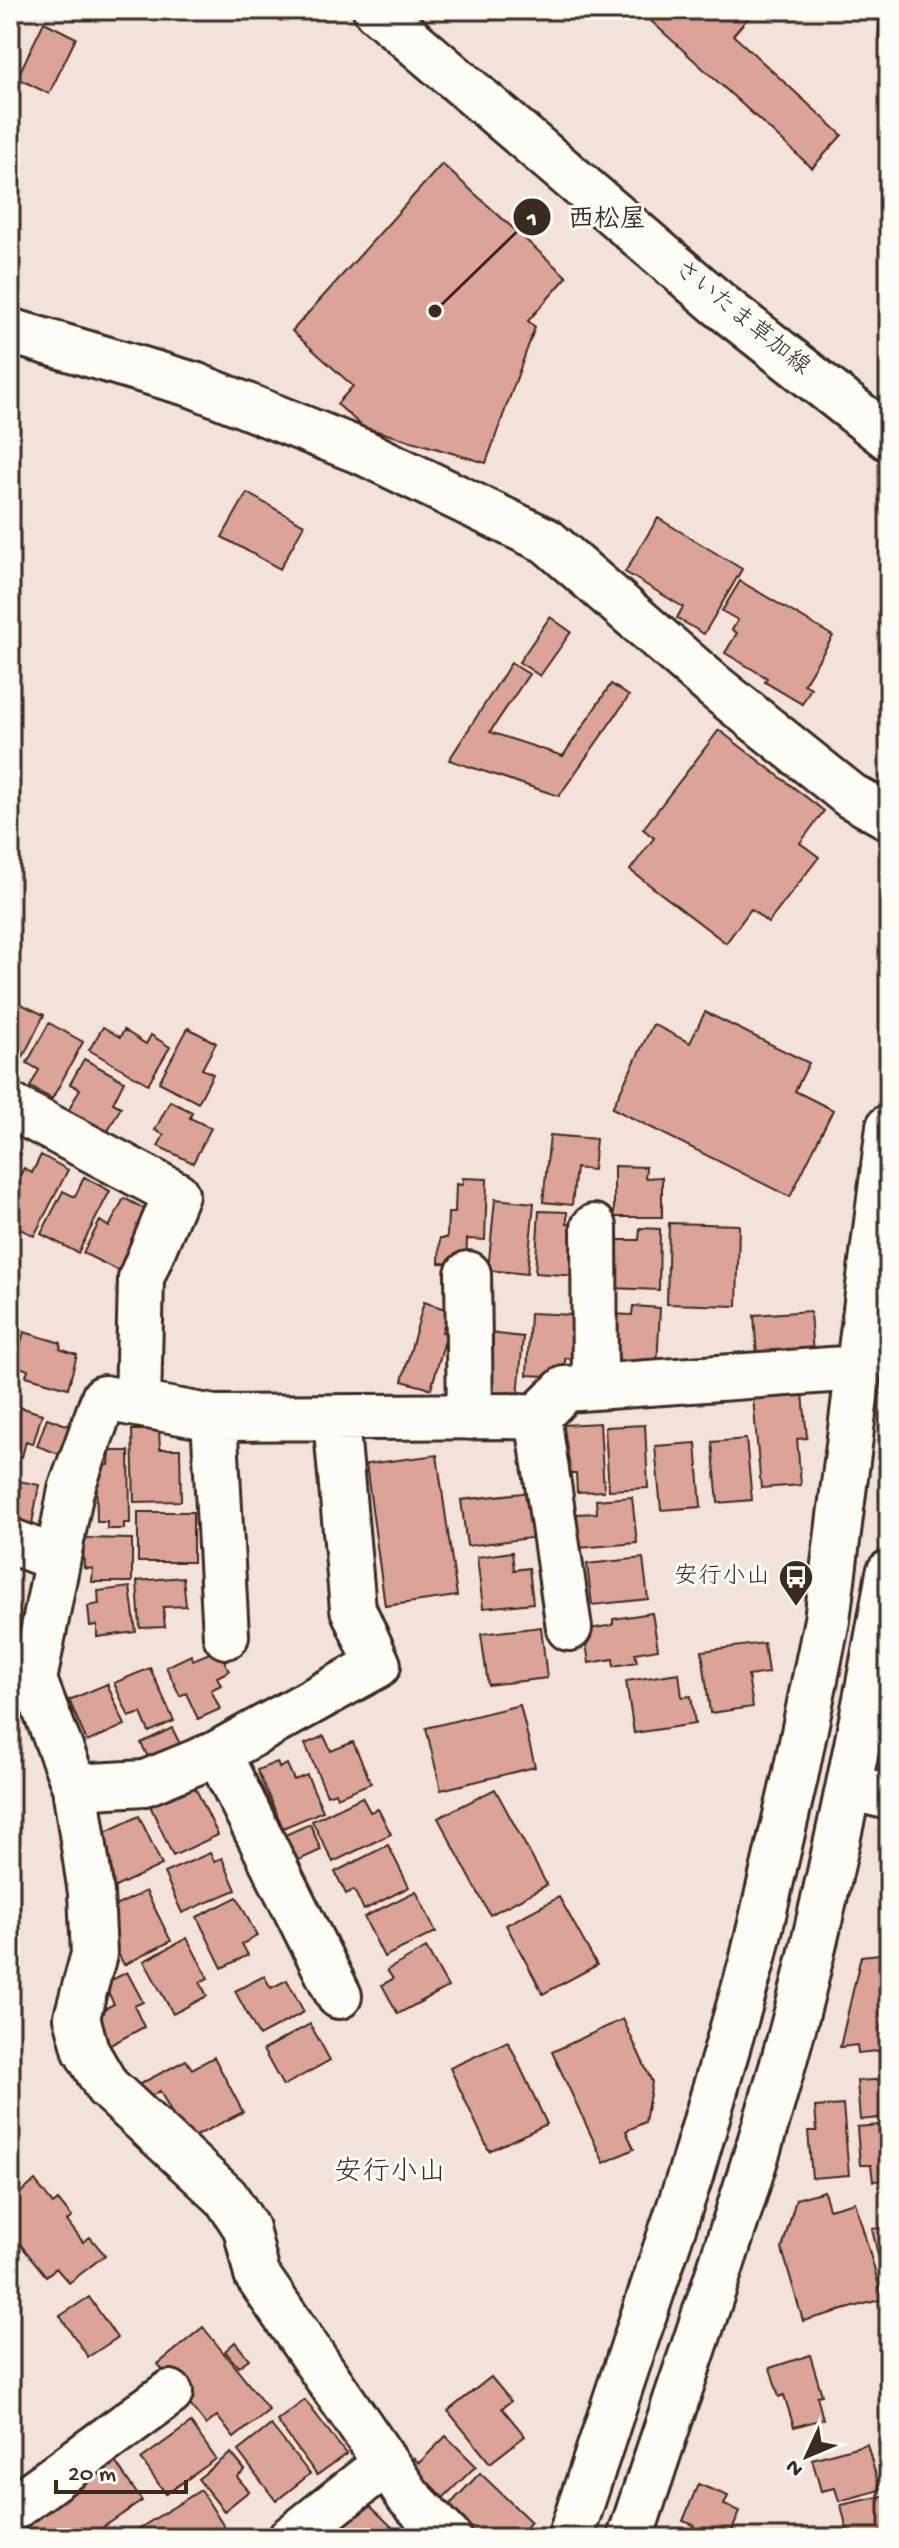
<svg xmlns="http://www.w3.org/2000/svg" width="899" height="2548" font-family="'Gochi Hand','Klee One',sans-serif">
<style>
.building{fill:#dca498;stroke:#3b2a1e;stroke-width:2}
.lines{fill:none;stroke-linecap:round;stroke-linejoin:round}
.minor-casing{stroke:#3b2a1e;stroke-width:50}
.major-casing{stroke:#3b2a1e;stroke-width:50}
.minor{stroke:#fdfcf7;stroke-width:44}
.major{stroke:#fdfcf7;stroke-width:44}
.labels{text-anchor:middle;dominant-baseline:central;stroke-width:6;stroke-linejoin:round;paint-order:stroke}
.street-label{font-size:24px;fill:#3b2a1e;stroke:#fdfcf7}
.poi-label{font-size:24px;fill:#3b2a1e;stroke:#fdfcf7;text-anchor:end}
.quarter-label{font-size:28px;fill:#3b2a1e;stroke:#fdfcf7}
.leader{fill:none;stroke:#3b2a1e;stroke-width:3}
.callout-dot{fill:#3b2a1e;stroke:#fdfcf7;stroke-width:3}
.mark-label{font-size:24px;text-anchor:middle;font-weight:bold;fill:#fff}
.callout-label{font-size:26px;text-anchor:middle;font-weight:bold;fill:#3b2a1e;stroke:#fdfcf7;stroke-width:6;stroke-linejoin:round;paint-order:stroke}
</style>
<rect width="100%" height="100%" fill="#f3e2da"/>
<filter id="ink" filterUnits="userSpaceOnUse"><feTurbulence type="fractalNoise" baseFrequency=".0125" numOctaves="2"/><feDisplacementMap in="SourceGraphic" scale="16" xChannelSelector="R" yChannelSelector="G"/><feConvolveMatrix kernelMatrix="1 2 1 2 8 2 1 2 1" color-interpolation-filters="sRGB"/></filter>
<g filter="url(#ink)">
<!-- building -->
<path class="building" d="M639 10H755L733 35 842 135 812 168Z
M841 10H872L870 19 841 15Z
M882 10H889V39L878 38Z
M44 22 76 38 49 94 17 78Z
M442 164 567 277 528 321 535 327 486 463 363 427 337 404 353 386 292 331Z
M247 493 304 525 280 569 222 537Z
M658 518 742 569 704 634 677 618 683 607 625 572Z
M740 581 833 636 804 684 811 688 802 704 765 682 767 678 725 653 737 633 732 630 738 620 722 611Z
M550 617 571 632 540 676 519 662Z
M511 663 529 674 490 732 563 756 611 684 629 696 559 796 449 760Z
M719 730 824 811 800 843 819 857 768 923 751 909 726 943 630 870 654 838 643 829Z
M21 1004 44 1015 22 1059 10 1053V1010L14 1012Z
M705 1012 809 1063 795 1091 833 1110 790 1197 612 1108 653 1024 690 1043Z
M49 1023 83 1042 52 1099 30 1087 39 1070 27 1063Z
M103 1027 120 1037 124 1030 146 1044 151 1035 170 1047 148 1084 89 1050Z
M188 1028 216 1043 202 1069 213 1074 198 1103 159 1082Z
M84 1059 124 1081 113 1103 121 1107 105 1137 66 1115 80 1089 70 1084Z
M170 1101 192 1112 190 1118 211 1128 193 1163 158 1146 164 1135 155 1130Z
M550 1135 596 1139 593 1170 576 1168 572 1205 543 1202Z
M10 1148 21 1154 10 1174Z
M41 1155 68 1170 34 1236 10 1224V1195L24 1168 32 1173Z
M614 1166 646 1167 645 1178 662 1177V1217H614Z
M84 1177 110 1191 78 1253 41 1234 63 1191 75 1197Z
M463 1178 487 1179 485 1240 467 1239 466 1264 439 1263 440 1238H447L448 1213H455L456 1184 462 1185Z
M124 1198 152 1213 121 1272 83 1253 100 1221 109 1227Z
M495 1199 534 1203 527 1274 488 1270Z
M539 1211 567 1212V1224L580 1225 578 1276 535 1273Z
M669 1223 739 1225 737 1306 667 1304Z
M640 1228 660 1229 659 1290 611 1288 612 1240H639Z
M424 1302 448 1310 442 1332 447 1333 431 1389 402 1381Z
M633 1306 660 1308 657 1366 608 1362 610 1314 632 1315Z
M810 1311 813 1355 757 1358 754 1315Z
M530 1313 574 1315 572 1359 565 1358V1377L527 1375Z
M24 1332 61 1343 60 1349 77 1355 68 1388 26 1376 28 1370 15 1365Z
M489 1333 523 1337 518 1397 483 1394Z
M803 1393 807 1438 797 1439 801 1485 761 1488 753 1398Z
M10 1404 42 1414 33 1444 26 1441 22 1457 10 1453Z
M47 1418 72 1427 70 1458 37 1446Z
M600 1423 604 1491 577 1492 576 1474H564L562 1425Z
M645 1425 648 1488 609 1490 605 1427Z
M132 1430H159L160 1449H180L181 1501 134 1502Z
M746 1439 752 1500 718 1503 712 1442Z
M696 1443 701 1507 661 1510 655 1446Z
M110 1451H129L130 1523H124V1529H107V1522H97L96 1465H109Z
M437 1455 457 1596 385 1606 366 1464Z
M10 1471 15 1472 14 1480 39 1485 32 1524 10 1520Z
M531 1492 538 1537 467 1546 461 1500Z
M632 1497 637 1543 579 1548 577 1514 597 1513 596 1500Z
M138 1512H193V1562H138Z
M83 1538 132 1539V1582H92L93 1569 84 1568Z
M512 1552 514 1570 529 1568 533 1603 483 1608 477 1557Z
M643 1558 648 1599 592 1605 587 1564Z
M183 1577 186 1606 163 1607 165 1627 140 1628 137 1581Z
M130 1587 136 1632 97 1637V1625L90 1626 88 1606 99 1604 98 1591Z
M652 1613 658 1649 635 1653 637 1662 614 1666 613 1659 589 1663 584 1630 613 1625V1619Z
M541 1627 547 1678 488 1685 481 1634Z
M764 1643 768 1673 748 1676 753 1707 710 1713 702 1651Z
M219 1649 229 1671 217 1677 221 1685 211 1690 220 1709 198 1719 186 1693 180 1696 166 1667 191 1655 193 1660Z
M150 1668 174 1721 149 1732 141 1713 129 1717 114 1683Z
M679 1673 682 1697 691 1696 695 1724 634 1733 626 1681Z
M107 1684 125 1725 87 1742 69 1700Z
M520 1705 535 1767 441 1790 426 1728Z
M172 1728 181 1746 150 1761 141 1743Z
M324 1736 331 1751 353 1742 371 1783 337 1797 335 1792 327 1795 305 1744Z
M277 1762 279 1768 287 1764 294 1780 307 1775 323 1811 283 1828 257 1770Z
M192 1781 218 1835 173 1856 148 1801Z
M495 1789 547 1885 490 1915 438 1818Z
M362 1797 370 1812 378 1809 391 1834 333 1862 312 1821Z
M139 1816 162 1865 109 1890 98 1866 110 1861 97 1836Z
M310 1824 321 1850 297 1861 285 1835Z
M388 1845 409 1887 364 1910 354 1890 346 1894 335 1872Z
M210 1853 214 1861 222 1858 236 1890 182 1913 164 1873Z
M146 1891 171 1941 124 1965 107 1931 115 1927 107 1910Z
M416 1891 436 1932 384 1957 364 1917Z
M237 1897 257 1936 242 1944 248 1955 222 1968 197 1917Z
M559 1897 597 1965 543 1994 506 1925Z
M187 1938 208 1978 200 1982 207 1996 173 2014 144 1961Z
M426 1948 448 1987 398 2014 382 1985 393 1979 387 1970Z
M889 1953V2035L886 2036 888 2050 858 2053 857 2045 840 2047 861 1956Z
M127 1972 143 2002 134 2006 144 2027 103 2049 93 2031 103 2026 96 2013 114 2004 104 1984Z
M264 1976 271 1988 287 1980 304 2012 259 2036 235 1991Z
M623 2019 652 2082 645 2122 626 2131 634 2149 604 2163 552 2052Z
M310 2024 330 2060 283 2086 263 2050Z
M508 2041 547 2124 489 2151 450 2068Z
M214 2057 243 2112 186 2141 160 2091 144 2100 136 2086 186 2060 192 2069Z
M889 2079V2117L860 2120 857 2081Z
M843 2105 849 2175 812 2178 808 2131H817L815 2107Z
M879 2125V2134L889 2133V2180L873 2181 871 2165H860L857 2127Z
M35 2181 53 2204 58 2200 72 2217 67 2221 83 2242 90 2237 105 2255 69 2283 56 2268 46 2276 10 2232V2201Z
M824 2191 829 2209 855 2202 883 2299 803 2321 782 2249 796 2199Z
M889 2213V2289L886 2290 872 2229 885 2227 882 2215Z
M89 2297 117 2338 88 2357 60 2316Z
M203 2327 269 2410 234 2438 217 2416 206 2425 158 2364Z
M235 2342 249 2359 238 2367 225 2351Z
M810 2355 822 2395 817 2396 823 2419 794 2427 784 2395 779 2397 770 2368Z
M491 2377 511 2401 502 2408 525 2436 490 2463 448 2411Z
M305 2400 346 2454 317 2475 277 2421Z
M191 2423 216 2459 166 2494 141 2459Z
M271 2425 310 2474 276 2501 238 2451Z
M446 2436 476 2466 441 2500 399 2471 413 2458 419 2463Z
M889 2438V2482L888 2483 878 2440Z
M867 2444 880 2490 839 2501 835 2488 821 2491 812 2459Z
M231 2453 245 2470 237 2477 249 2491 224 2511 198 2479Z
M111 2456 142 2501 87 2538H10V2523Z
M480 2473 531 2522 516 2538H462L439 2516Z
M698 2484 728 2496 724 2505 740 2511 729 2538H689L694 2525 683 2521Z
M201 2490 231 2538H124Z
M887 2495 889 2538H849L841 2505Z
M366 2502 393 2528 383 2538H338L334 2534Z"/>
<g class="lines">
<!-- minor casing -->
<g class="minor-casing">
<path id="minor" d="M10 331 194 385 365 453 547 541 715 687 851 796 889 817
M10 1106 176 1194 141 1278 138 1404
M594 1227 595 1387
M468 1274 470 1417
M538 1416 569 1628
M214 1418 226 1636
M10 1541 57 1559
M218 1753 339 1996
M75 1787 145 1783 218 1753 378 1665 353 1609 336 1419
M849 1787 889 1797
M10 2510 170 2393
M291 2538 386 2463
M449 2538 409 2497 257 2275 246 2228 226 2197 107 2087 86 2051 77 2017 94 1954 91 1893 75 1787 34 1680 71 1490 104 1398 214 1418 538 1416 565 1389 858 1368
M570 2538 690 2176 752 1962 795 1777 827 1620 889 1127
M630 2538C691 2352 759 2167 806 1977 838 1843 866 1708 889 1573"/>
</g>
<!-- major casing -->
<g class="major-casing">
<path id="major" d="M376 10 719 304 889 438"/>
</g>
<!-- minor -->
<use href="#minor" class="minor"/>
<!-- major -->
<use href="#major" class="major"/>
</g>
</g>
<!-- icons -->
<defs>
<g id="bus-pin" transform="scale(1.8)"><path d="M0 17L-7.5 6A9.5 9.5 0 1 1 7.5 6Z" fill="#3b2a1e" stroke="#fdfcf7"/><path d="M-5-6H5V4H4V6H2V4H-2V6H-4V4H-5ZM-3.5-4V0h7V-4ZM-3.5 1.2v1.5H-2V1.2ZM2 1.2v1.5H3.5V1.2Z" fill="#fff"/></g>
</defs>
<g fill-rule="evenodd">
<use href="#bus-pin" x="796" y="1577"/>
</g>
<g class="labels">
<!-- street labels -->
<g class="street-label">
<text transform="translate(741 319) rotate(39)">さいたま草加線</text>
</g>
<!-- poi labels -->
<g class="poi-label">
<text x="770" y="1577">安行小山</text>
</g>
<!-- quarter labels -->
<g class="quarter-label">
<text x="390" y="2173">安行小山</text>
</g>
</g>
<!-- callouts -->
<path class="leader" d="M435 311L532 217"/>
<g class="callout-dot">
<circle cx="435" cy="311" r="8"/>
<circle cx="532" cy="217" r="20"/>
</g>
<g class="mark-label">
<text x="532" y="225">1</text>
</g>
<g class="callout-label">
<text x="607" y="226">西松屋</text>
</g>
<!-- margin -->
<rect width="899" height="2548" fill="none" stroke="#fdfcf7" stroke-width="40"/>
<rect x="20" y="20" width="859" height="2508" fill="none" stroke="#3b2a1e" stroke-width="3" filter="url(#ink)"/>
<!-- north arrow -->
<g transform="translate(807 2456) rotate(226)" stroke="#fdfcf7" stroke-width="6" paint-order="stroke">
<path d="M0-6L14 30L0 20L-14 30Z" fill="#3b2a1e"/>
<text y="-12" font-size="22" font-weight="bold" text-anchor="middle" fill="#3b2a1e">N</text>
</g>
<!-- scale -->
<path d="M56 2480v12h130v-12" fill="none" stroke="#3b2a1e" stroke-width="4"/>
<text x="68" y="2480" font-size="24" fill="#3b2a1e" stroke="#fdfcf7" stroke-width="6" paint-order="stroke">20 m</text>
</svg>
